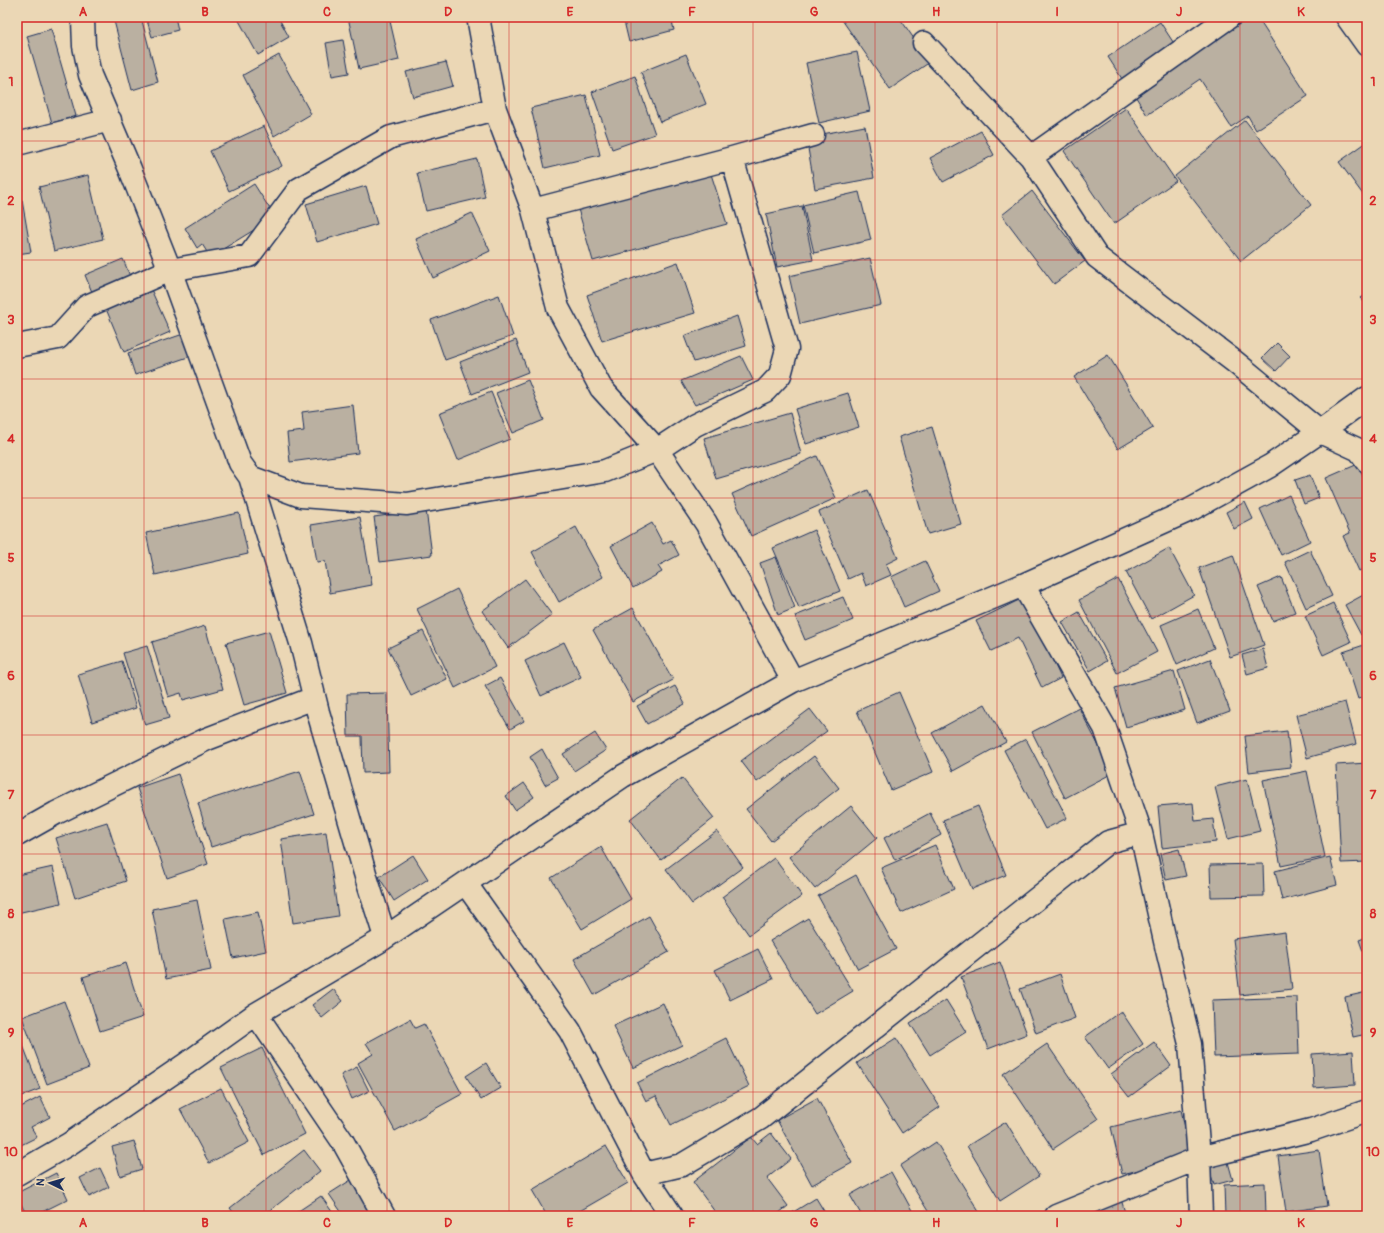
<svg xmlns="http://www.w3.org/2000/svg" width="1384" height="1233" font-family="Pangolin,sans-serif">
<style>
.building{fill:#bab0a1;stroke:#1b2f5e}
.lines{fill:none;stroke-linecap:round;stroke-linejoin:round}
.street-casing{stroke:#1b2f5e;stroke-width:25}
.street{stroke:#ebd7b5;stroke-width:22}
.grid{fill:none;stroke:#d62828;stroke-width:1;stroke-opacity:0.55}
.neatline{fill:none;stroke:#d62828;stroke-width:1.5}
.grid-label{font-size:13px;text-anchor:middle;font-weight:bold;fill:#d62828}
</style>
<rect width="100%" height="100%" fill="#ebd7b5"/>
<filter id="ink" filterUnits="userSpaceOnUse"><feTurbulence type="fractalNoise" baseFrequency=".025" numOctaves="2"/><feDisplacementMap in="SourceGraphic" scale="8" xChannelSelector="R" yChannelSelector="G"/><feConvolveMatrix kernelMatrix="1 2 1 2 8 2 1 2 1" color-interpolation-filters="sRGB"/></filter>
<g filter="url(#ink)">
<!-- building -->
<path class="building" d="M113 17H141L158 82 132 90Z
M146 17H175L178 30 152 37Z
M237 17H278L289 37 258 55Z
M348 17H389L399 60 359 69Z
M623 17H671L674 30 629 42Z
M840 17H899L930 62 890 89Z
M1250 17H1257L1308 96 1256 130 1248 116 1231 127 1200 79 1147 115 1134 94Z
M1160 22 1177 48 1124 82 1108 57Z
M51 29 76 116 52 123 27 36Z
M343 40 349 73 332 76 326 43Z
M857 52 870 111 819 123 806 63Z
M686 54 706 104 660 122 641 72Z
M279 55 311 114 274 136 243 75Z
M446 62 453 86 413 97 406 72Z
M635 76 655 134 612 149 592 92Z
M586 95 600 155 545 168 531 108Z
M1126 108 1176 181 1114 224 1064 151Z
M1245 120 1311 205 1241 261 1175 176Z
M264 126 282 166 229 191 210 151Z
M865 126 874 178 815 189 806 137Z
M981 131 994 155 943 182 930 158Z
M1367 142V200L1339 162Z
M477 159 485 197 426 211 417 173Z
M17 165 22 190 17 191Z
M711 174 727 224 593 261 578 209Z
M88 175 103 239 54 251 39 187Z
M254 184 275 217 210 257 202 244 197 248 185 228Z
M366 186 377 224 317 242 306 204Z
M1032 191 1085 261 1054 284 1002 215Z
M859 192 871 240 814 253 803 205Z
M17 200H22L31 252 17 254Z
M802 206 813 260 777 267 766 214Z
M472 213 490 251 433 278 416 239Z
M870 258 881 305 800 324 789 276Z
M123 259 132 281 94 297 85 275Z
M678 262 695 313 602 341 587 295Z
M149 285 170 332 124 352 104 304Z
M1367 294V306L1361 298Z
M499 295 513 336 445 360 431 320Z
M737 316 746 346 694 362 684 336Z
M189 332 197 354 135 375 128 353Z
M516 340 528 372 472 394 460 362Z
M1277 343 1290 356 1276 371 1262 358Z
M1108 355 1153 428 1118 449 1074 377Z
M741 356 753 380 695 405 681 381Z
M528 380 544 420 513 433 496 393Z
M491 392 510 439 458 460 439 413Z
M848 393 859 427 806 444 795 409Z
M353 405 358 453 290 462 287 433 304 431 302 412Z
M790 413 801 454 716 479 704 438Z
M932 427 961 524 928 534 899 437Z
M817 456 836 498 751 536 732 494Z
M1358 464 1367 485V567L1359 571 1343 536 1350 533 1326 478Z
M1310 475 1319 498 1304 504 1295 480Z
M868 490 898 558 886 564 891 575 866 586 861 573 848 579 819 512Z
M1289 495 1310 541 1281 555 1260 509Z
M1245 502 1253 519 1234 529 1226 512Z
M426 510 432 555 380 562 374 517Z
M239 513 248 554 155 575 146 533Z
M360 517 372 585 330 593 325 561 317 562 311 525Z
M652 523 663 544 671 540 679 555 658 566 662 572 633 588 611 546Z
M576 527 603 577 559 602 532 552Z
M814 530 840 591 799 608 773 548Z
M1169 548 1194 595 1151 619 1126 572Z
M1310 550 1332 596 1306 608 1285 562Z
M1233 555 1264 645 1230 657 1199 568Z
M776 557 795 608 778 615 760 563Z
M925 561 939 591 904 607 891 577Z
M1281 577 1295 612 1273 621 1258 587Z
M525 579 552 615 508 648 482 611Z
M1118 579 1157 652 1117 673 1079 600Z
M457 589 495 667 455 688 417 609Z
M1367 593V631L1361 635 1345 605Z
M843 597 853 620 805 640 795 616Z
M1023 598 1061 678 1042 688 1018 638 991 651 976 621Z
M1333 603 1351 642 1323 655 1305 616Z
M633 608 673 680 633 702 593 630Z
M1198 609 1214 648 1177 665 1161 625Z
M1079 612 1107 661 1090 671 1062 622Z
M205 626 223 689 183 700 181 693 168 697 152 642Z
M269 631 287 693 244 705 226 643Z
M423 631 447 679 411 696 388 648Z
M564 642 581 677 541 696 525 661Z
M1367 644V696L1358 699 1343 652Z
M147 646 169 718 145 725 123 653Z
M1263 649 1268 668 1247 674 1242 655Z
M1210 659 1230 711 1197 723 1178 671Z
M122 661 136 708 92 722 78 674Z
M1174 671 1185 710 1126 727 1115 688Z
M500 678 524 721 510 729 485 686Z
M675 686 685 704 647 724 637 706Z
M899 692 933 772 891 790 857 711Z
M387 693 389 772 363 773 362 736H348L347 694Z
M1345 702 1356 744 1307 758 1296 715Z
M985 704 1006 742 953 771 932 733Z
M1079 708 1113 773 1065 798 1032 732Z
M810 709 827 731 757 782 741 761Z
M1287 731 1291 767 1249 772 1245 736Z
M595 733 606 750 574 771 563 754Z
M1026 739 1067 818 1045 829 1004 750Z
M542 749 558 778 545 785 530 757Z
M814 756 839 788 771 841 746 809Z
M1367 763V862L1341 863 1336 765Z
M300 771 314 814 211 847 198 803Z
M1307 771 1325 857 1281 866 1263 780Z
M178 774 208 864 167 878 137 788Z
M682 778 714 818 661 860 630 819Z
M1247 779 1260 831 1228 839 1215 787Z
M524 783 534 797 515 810 506 796Z
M1193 803 1195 821 1213 819 1216 842 1162 848 1158 806Z
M851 806 877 838 815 889 789 857Z
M978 806 1006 875 972 889 943 820Z
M930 813 941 835 895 860 884 838Z
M107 822 126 881 75 898 56 838Z
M717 831 743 867 692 904 666 869Z
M326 832 338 916 293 923 281 839Z
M935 845 954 889 901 913 881 868Z
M601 847 631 899 582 929 551 878Z
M1179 849 1186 876 1166 880 1160 854Z
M413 855 428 879 394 901 379 877Z
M1330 857 1337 885 1282 900 1275 871Z
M774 858 802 896 749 935 722 897Z
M1263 864 1264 896 1211 897 1210 865Z
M53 867 61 903 17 913V875Z
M856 875 896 949 858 969 818 896Z
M197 900 211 970 166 979 152 909Z
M258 912 266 951 233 958 225 919Z
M649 916 669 952 594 995 574 959Z
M808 918 853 991 815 1014 770 941Z
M1285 932 1292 989 1240 995 1233 939Z
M1367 937V962L1359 940Z
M758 949 773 979 730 1000 715 970Z
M1000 962 1027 1034 988 1049 961 977Z
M126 963 143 1017 100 1031 83 977Z
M1060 974 1075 1018 1036 1033 1020 989Z
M333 989 343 1001 322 1018 312 1005Z
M1367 992V1034L1353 1037 1345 997Z
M1297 997 1299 1054 1214 1057 1212 1000Z
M946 1000 966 1032 930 1055 910 1023Z
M64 1001 89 1068 47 1084 22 1017Z
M663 1003 682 1045 633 1068 613 1026Z
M1121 1011 1143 1044 1108 1069 1085 1037Z
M410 1019 415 1028 424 1024 462 1094 395 1131 358 1063 373 1054 366 1043Z
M17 1030 40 1089 17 1098Z
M726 1038 749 1086 671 1125 656 1096 646 1101 637 1083Z
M896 1038 940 1107 902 1133 857 1063Z
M1154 1042 1171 1066 1129 1097 1111 1074Z
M1047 1044 1098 1119 1053 1149 1003 1074Z
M262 1048 305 1134 264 1155 221 1068Z
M1353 1051 1355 1085 1314 1088 1312 1054Z
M486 1063 501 1088 481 1100 466 1076Z
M357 1067 369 1091 352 1099 341 1075Z
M221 1088 249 1142 209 1163 180 1109Z
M40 1097 50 1117 31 1127 37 1137 17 1147V1109Z
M817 1098 852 1163 812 1185 777 1120Z
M1181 1110 1192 1158 1122 1174 1111 1127Z
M1006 1122 1039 1176 1000 1201 967 1146Z
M771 1133 791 1159 767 1178 788 1206 775 1216H718L693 1182 751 1137 757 1144Z
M134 1141 142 1169 120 1176 112 1147Z
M936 1142 981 1215 979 1216H931L900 1166Z
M606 1146 628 1183 571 1216H547L532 1190Z
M304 1150 320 1171 263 1216H236L230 1208Z
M1319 1150 1327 1206 1286 1212 1278 1156Z
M1226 1155 1233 1180 1214 1185 1207 1161Z
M100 1168 109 1187 89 1197 80 1178Z
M891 1172 915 1216H862L850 1195Z
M56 1173 68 1199 34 1216H27L17 1196V1193Z
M354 1178 379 1216H344L329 1194Z
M1265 1183 1266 1216H1217H1225L1224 1185Z
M321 1196 335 1216H291Z
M816 1198 827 1216H787Z
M1121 1199 1126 1216H1078Z"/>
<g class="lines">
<!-- street casing -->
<g class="street-casing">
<path id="street" d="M85 17 83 20 84 46 90 75 130 169 170 270 240 463 250 477 301 496 407 504 605 471 657 450 695 425 765 391 780 375 787 349 732 158
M478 17 495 109 533 210 558 308 601 388 657 450 706 523 793 681
M1347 17 1367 45
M924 43 1031 157 1097 257 1235 362 1320 432 1359 450 1367 461
M17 144 110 120
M1031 157 1229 17
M533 210 732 158 813 135
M17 346 58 338 87 306 170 270 249 256 299 189 391 137 495 109
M250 477 301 643 318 712 367 880 385 937
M1023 585 1105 728 1141 833 1167 950 1190 1044 1199 1158 1201 1216
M17 835 56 813 207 739 314 698
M466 884 570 1031 644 1174 672 1216
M256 1014 343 1142 384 1216
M17 1174 69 1144 186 1064 256 1014 380 941 623 776 793 681 1023 585 1190 510 1270 466 1320 432 1367 398
M644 1174 682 1165 761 1118 1108 842 1141 833
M1056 1216 1199 1158 1311 1130 1367 1111"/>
</g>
<!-- street -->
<use href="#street" class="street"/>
</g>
</g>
<!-- grid -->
<path class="grid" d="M144 17V1216M266 17V1216M387 17V1216M509 17V1216M631 17V1216M753 17V1216M875 17V1216M997 17V1216M1118 17V1216M1240 17V1216M17 141H1367M17 260H1367M17 379H1367M17 498H1367M17 616H1367M17 735H1367M17 854H1367M17 973H1367M17 1092H1367"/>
<!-- margin -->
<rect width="1384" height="1233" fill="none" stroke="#ebd7b5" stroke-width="44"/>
<!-- north arrow -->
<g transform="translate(50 1183) rotate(275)" stroke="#ebd7b5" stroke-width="3" paint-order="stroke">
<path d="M0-3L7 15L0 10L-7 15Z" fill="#1b2f5e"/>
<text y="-6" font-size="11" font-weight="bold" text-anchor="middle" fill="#1b2f5e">N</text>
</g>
<rect x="22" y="22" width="1340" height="1189" class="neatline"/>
<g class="grid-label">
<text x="83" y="16">A</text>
<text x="205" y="16">B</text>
<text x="327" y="16">C</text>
<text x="448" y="16">D</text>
<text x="570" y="16">E</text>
<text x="692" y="16">F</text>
<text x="814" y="16">G</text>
<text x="936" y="16">H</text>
<text x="1057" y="16">I</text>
<text x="1179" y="16">J</text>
<text x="1301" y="16">K</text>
<text x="11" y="86">1</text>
<text x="1373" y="86">1</text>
<text x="11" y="205">2</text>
<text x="1373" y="205">2</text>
<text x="11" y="324">3</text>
<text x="1373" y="324">3</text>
<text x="11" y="443">4</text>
<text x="1373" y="443">4</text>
<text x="11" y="562">5</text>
<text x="1373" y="562">5</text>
<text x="11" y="680">6</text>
<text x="1373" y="680">6</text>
<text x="11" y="799">7</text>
<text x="1373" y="799">7</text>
<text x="11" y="918">8</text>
<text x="1373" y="918">8</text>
<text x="11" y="1037">9</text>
<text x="1373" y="1037">9</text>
<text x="11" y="1156">10</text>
<text x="1373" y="1156">10</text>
<text x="83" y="1227">A</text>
<text x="205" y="1227">B</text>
<text x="327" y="1227">C</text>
<text x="448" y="1227">D</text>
<text x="570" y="1227">E</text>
<text x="692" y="1227">F</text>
<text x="814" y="1227">G</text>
<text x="936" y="1227">H</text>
<text x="1057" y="1227">I</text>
<text x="1179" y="1227">J</text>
<text x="1301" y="1227">K</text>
</g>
</svg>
